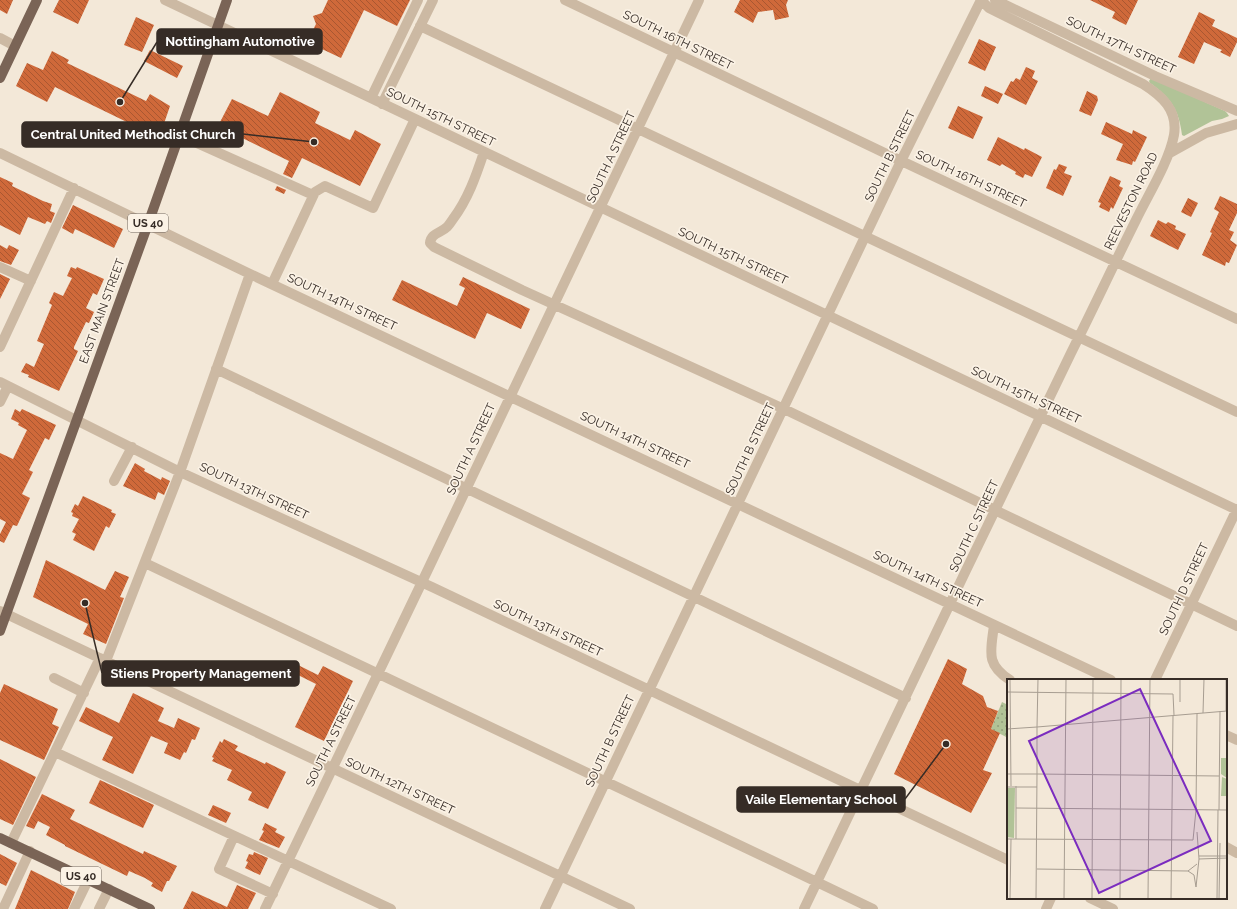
<svg xmlns="http://www.w3.org/2000/svg" width="1237" height="909" font-family="Raleway,sans-serif">
<style>
.green{fill:#b1c397}
.park{fill:url(#park-dots)}
.building{fill:url(#building-back-hatch)}
.lines{fill:none;stroke-linecap:round;stroke-linejoin:round}
.minor{stroke:#ccb9a3;stroke-width:10}
.major{stroke:#7a6456;stroke-width:10}
.labels{text-anchor:middle;dominant-baseline:central;stroke-width:3.5;stroke-linejoin:round;paint-order:stroke}
.shield{fill:#fbf2e5;stroke:#71675f;stroke-width:1}
.shield-label{font-size:11px;font-weight:bold;fill:#362c26}
.street-label{font-size:12px;fill:#362c26;stroke:#fbf2e5}
.inset-road{fill:none;stroke:#a79d91;stroke-width:1}
.view{fill:#7b2cbf;fill-opacity:0.15;stroke:#7b2cbf;stroke-width:2}
.inset-edge{fill:none;stroke:#362c26;stroke-width:2}
.leader{fill:none;stroke:#362c26;stroke-width:1.5}
.callout-dot{fill:#362c26;stroke:#fbf2e5;stroke-width:1.5}
.callout{fill:#362c26;stroke:#362c26;stroke-width:1.5}
.callout-label{font-size:13px;text-anchor:middle;font-weight:bold;fill:#fff}
</style>
<defs>
<pattern id="park-dots" width="8" height="8" patternUnits="userSpaceOnUse"><rect width="8" height="8" fill="#b1c397"/><path d="M2 2h.1M6 6h.1" fill="none" stroke="#919f7b" stroke-width="1.8" stroke-linecap="round"/></pattern>
<pattern id="building-back-hatch" width="6" height="6" patternUnits="userSpaceOnUse"><rect width="6" height="6" fill="#cf693a"/><path d="M-1 5l2 2M0 0l6 6M5-1l2 2" fill="none" stroke="#a95731"/></pattern>
</defs>
<rect width="100%" height="100%" fill="#f3e8d8"/>
<!-- green -->
<path class="green" d="M1151 78 1225 111 1227 113 1229 116 1222 119 1212 121 1184 136 1182 135C1179 109 1170 97 1150 83L1149 81Z"/>
<!-- park -->
<path class="park" d="M1002 702 1008 705V738L991 729Z"/>
<!-- building -->
<path class="building" d="M0 0H13L7 14 0 10Z
M59 0H89L78 24 53 12Z
M328 0H410L397 26 364 10 341 58 307 42 316 24 313 16 322 13Z
M740 0H788L786 5 789 17 775 20 773 10 758 12 753 23 734 12Z
M1090 0H1138L1126 25 1112 18 1115 12Z
M1199 12 1215 20 1212 26 1237 38V42L1230 57 1220 52 1222 50 1204 42 1194 64 1178 57Z
M136 17 154 25 142 52 124 45Z
M979 39 996 47 985 71 968 63Z
M150 50 183 66 177 78 144 61Z
M52 51 69 60 67 63 146 101 150 94 170 106 157 144 130 130 133 125 55 87 47 102 16 86 27 63 43 70Z
M1026 67 1035 71 1032 78 1038 81 1026 105 1004 94 1011 81 1013 82 1016 78 1020 80Z
M985 86 1003 94 998 104 981 96Z
M1087 91 1097 96 1098 100 1091 116 1079 111Z
M280 92 320 112 315 123 350 140 355 130 381 144 360 186 302 158 292 178 283 174 289 161 218 126 232 99 268 116Z
M958 106 983 117 973 139 948 128Z
M1106 122 1132 134 1133 130 1147 137 1135 162 1133 161 1132 165 1116 160 1123 144 1101 134Z
M998 137 1024 150 1025 148 1042 157 1032 177 1025 174 1023 178 1015 174 1016 172 1002 164 1000 166 987 160Z
M1059 164 1067 167 1064 173 1072 176 1063 196 1046 188 1054 169 1056 170Z
M1110 176 1121 181 1119 186 1123 188 1113 209 1111 207 1109 212 1099 207 1101 203 1098 202Z
M0 177 13 183 12 186 43 201 52 204 50 211 55 213 51 223 47 221 45 224 28 217 20 235 0 225Z
M277 186 286 190 284 194 275 190Z
M1220 196 1237 204V213L1229 230 1234 232 1230 240 1237 245 1229 263 1226 262 1225 266 1202 255 1212 233 1210 232 1219 212 1214 209Z
M1188 198 1198 203 1191 217 1181 212Z
M73 205 123 229 114 248 75 229 73 234 62 228Z
M1158 220 1166 224 1168 222 1176 226 1175 229 1186 234 1178 250 1150 236Z
M0 245 7 249 9 245 19 250 11 265 0 261Z
M71 267 76 269 77 267 104 279 97 295 93 293 86 308 94 312 89 323 86 322 74 347V349L78 351 59 391 28 377 29 375 21 372 26 363 34 367 44 344 37 341 52 305 49 303 54 292 63 296 72 278 67 276Z
M0 274 10 279 0 299Z
M463 277 530 309 521 329 487 313 475 339 392 300 402 280 457 306 465 288 459 285Z
M15 409 20 412 22 409 56 425 49 440 45 438 29 470 33 472 22 494 30 498 17 526 13 525 4 543 0 541V534L6 522 0 519V453L13 459 27 430 18 425 19 423 11 419Z
M135 463 145 469 144 471 161 480 162 477 170 481 164 495 158 492 155 500 123 486Z
M83 496 112 510 111 512 116 514 109 528 106 526 94 551 73 540 76 534 72 532 79 519 72 516 73 513 71 512 75 504 78 506Z
M46 560 105 590 115 571 129 577 120 597 124 598 106 644 83 634 88 624 33 597Z
M948 659 967 669 962 684 983 696 987 707 998 711 991 729 1000 733 983 770 992 773 971 813 894 774Z
M292 662 318 675 323 666 353 681 324 741 295 727 316 684 288 670Z
M4 684 58 709 52 724 59 727 44 760 0 740V693Z
M133 693 164 708 158 721 174 728 178 718 200 728 195 740 192 739 186 753 184 752 180 760 164 753 168 743 151 736 133 774 102 760 113 737 79 721 86 707 119 723Z
M224 739 238 746 235 750 265 764 266 762 286 772 268 809 248 800 252 792 227 780 232 770 212 761 214 758 212 757 220 741 222 743Z
M0 759 36 777 13 825 0 819Z
M100 780 154 805 143 828 89 803Z
M42 794 75 810 70 819 143 854 144 851 177 866 169 881H167L162 892 151 886 153 883 145 878 129 871 127 876 65 846V845L46 835 50 827 38 821 34 829 26 826Z
M213 805 231 813 226 823 208 815Z
M265 823 277 829 275 832 285 837 279 848 259 840 264 831 262 830Z
M254 852 268 858 260 875 245 868 248 862 246 861 249 854 253 855Z
M0 854 17 863 6 886 0 883Z
M31 870 75 892 68 909H15Z
M237 885 256 893 248 909H183L192 891 227 907Z"/>
<g class="lines">
<!-- minor -->
<path class="minor" d="M165 0 1237 510
M565 0 893 157 1237 319
M995 0 1155 76 1237 111
M420 26 1237 412
M0 38 15 46
M371 98 418 0
M382 104 433 0
M179 135 313 195
M484 152C476 176 468 199 453 219 451 222 449 225 447 227 441 233 431 233 430 243L434 247 522 290 784 409 1237 626
M0 153 250 274 1111 680
M1170 153 1206 133 1237 124
M0 267 31 281
M272 284 315 192 325 186 373 208 415 119
M0 347 74 188
M216 369 906 698
M0 382 180 472 432 587 1008 860
M0 402 8 386
M114 481 132 447
M145 563C387 679 631 792 873 909
M0 611 630 909
M994 625C991 651 985 664 1010 680
M106 661 180 472 250 274
M54 678 84 693
M1155 680 1237 509
M1226 735 1237 740
M55 752 391 909
M234 836 219 869 273 894
M11 843 100 658
M1226 847 1237 853
M1090 898 1113 909
M3 909 30 851
M74 909 88 880
M99 909 109 889
M265 909 422 582 699 0
M545 909 901 161 981 0
M804 909C893 723 981 538 1071 353 1093 309 1114 264 1136 220 1148 195 1169 162 1174 135 1178 110 1162 96 1143 84L989 8 981 0
M1046 909 1051 898"/>
<!-- major -->
<path class="major" d="M0 78 37 0
M0 631 148 224 227 0
M0 838 150 909"/>
</g>
<g class="labels">
<!-- shield labels -->
<g class="shield">
<rect x="128" y="214" width="40" height="18" rx="3"/>
<rect x="61" y="867" width="40" height="18" rx="3"/>
</g>
<g class="shield-label">
<text x="148" y="223">US 40</text>
<text x="81" y="876">US 40</text>
</g>
<!-- street labels -->
<g class="street-label">
<text transform="translate(678 40) rotate(26)">SOUTH 16TH STREET</text>
<text transform="translate(1121 45) rotate(25)">SOUTH 17TH STREET</text>
<text transform="translate(441 117) rotate(26)">SOUTH 15TH STREET</text>
<text transform="translate(890 156) rotate(-64)">SOUTH B STREET</text>
<text transform="translate(611 157) rotate(-65)">SOUTH A STREET</text>
<text transform="translate(971 179) rotate(25)">SOUTH 16TH STREET</text>
<text transform="translate(1131 201) rotate(-64)">REEVESTON ROAD</text>
<text transform="translate(733 256) rotate(25)">SOUTH 15TH STREET</text>
<text transform="translate(342 302) rotate(25)">SOUTH 14TH STREET</text>
<text transform="translate(102 311) rotate(-70)">EAST MAIN STREET</text>
<text transform="translate(1026 395) rotate(25)">SOUTH 15TH STREET</text>
<text transform="translate(635 440) rotate(25)">SOUTH 14TH STREET</text>
<text transform="translate(471 449) rotate(-65)">SOUTH A STREET</text>
<text transform="translate(750 449) rotate(-65)">SOUTH B STREET</text>
<text transform="translate(254 491) rotate(25)">SOUTH 13TH STREET</text>
<text transform="translate(974 526) rotate(-65)">SOUTH C STREET</text>
<text transform="translate(928 579) rotate(25)">SOUTH 14TH STREET</text>
<text transform="translate(1184 589) rotate(-65)">SOUTH D STREET</text>
<text transform="translate(548 628) rotate(25)">SOUTH 13TH STREET</text>
<text transform="translate(331 741) rotate(-64)">SOUTH A STREET</text>
<text transform="translate(610 741) rotate(-65)">SOUTH B STREET</text>
<text transform="translate(400 786) rotate(25)">SOUTH 12TH STREET</text>
</g>
</g>
<!-- overview -->
<g transform="translate(1007 679)">
<rect width="220" height="220" fill="#f3e8d8"/>
<path d="M214 79H220V99L214 95ZM215 98 220 100V117H214Z" fill="#b1c397"/>
<path d="M0 109H8L7 159 0 158Z" fill="#b1c397"/>
<path class="inset-road" d="M3 0 4 107M0 13 166 15 167 36M173 23V0M219 32V0M196 34 197 0M0 50 30 48 31 0M0 95H30V48L220 32M0 108H30M9 129 220 131M212 131 213 32M0 160 186 161 189 131 190 35M9 160V107M192 177H220M192 180 220 179M30 190 181 192 190 185M181 192 187 196 189 208M189 208 192 180 190 153M3 220 4 160M29 220 30 95 212 97M57 220 59 0M85 220 86 0M113 220 114 0M141 220 143 0M164 220 166 37M210 220 211 131M212 220 213 164"/>
<path class="view" d="M133 10 204 162 92 214 22 62Z"/>
<rect width="220" height="220" class="inset-edge"/>
</g>
<!-- callouts -->
<path class="leader" d="M120 102L157 42M314 142L243 134M85 603L102 673M946 744L905 799"/>
<g class="callout-dot">
<circle cx="120" cy="102" r="4"/>
<circle cx="314" cy="142" r="4"/>
<circle cx="85" cy="603" r="4"/>
<circle cx="946" cy="744" r="4"/>
</g>
<g class="callout">
<rect x="157" y="29" width="165" height="25" rx="4"/>
<rect x="22" y="122" width="221" height="25" rx="4"/>
<rect x="102" y="661" width="197" height="25" rx="4"/>
<rect x="737" y="787" width="168" height="25" rx="4"/>
</g>
<g class="callout-label">
<text x="240" y="46">Nottingham Automotive</text>
<text x="133" y="139">Central United Methodist Church</text>
<text x="201" y="678">Stiens Property Management</text>
<text x="821" y="804">Vaile Elementary School</text>
</g>
</svg>
